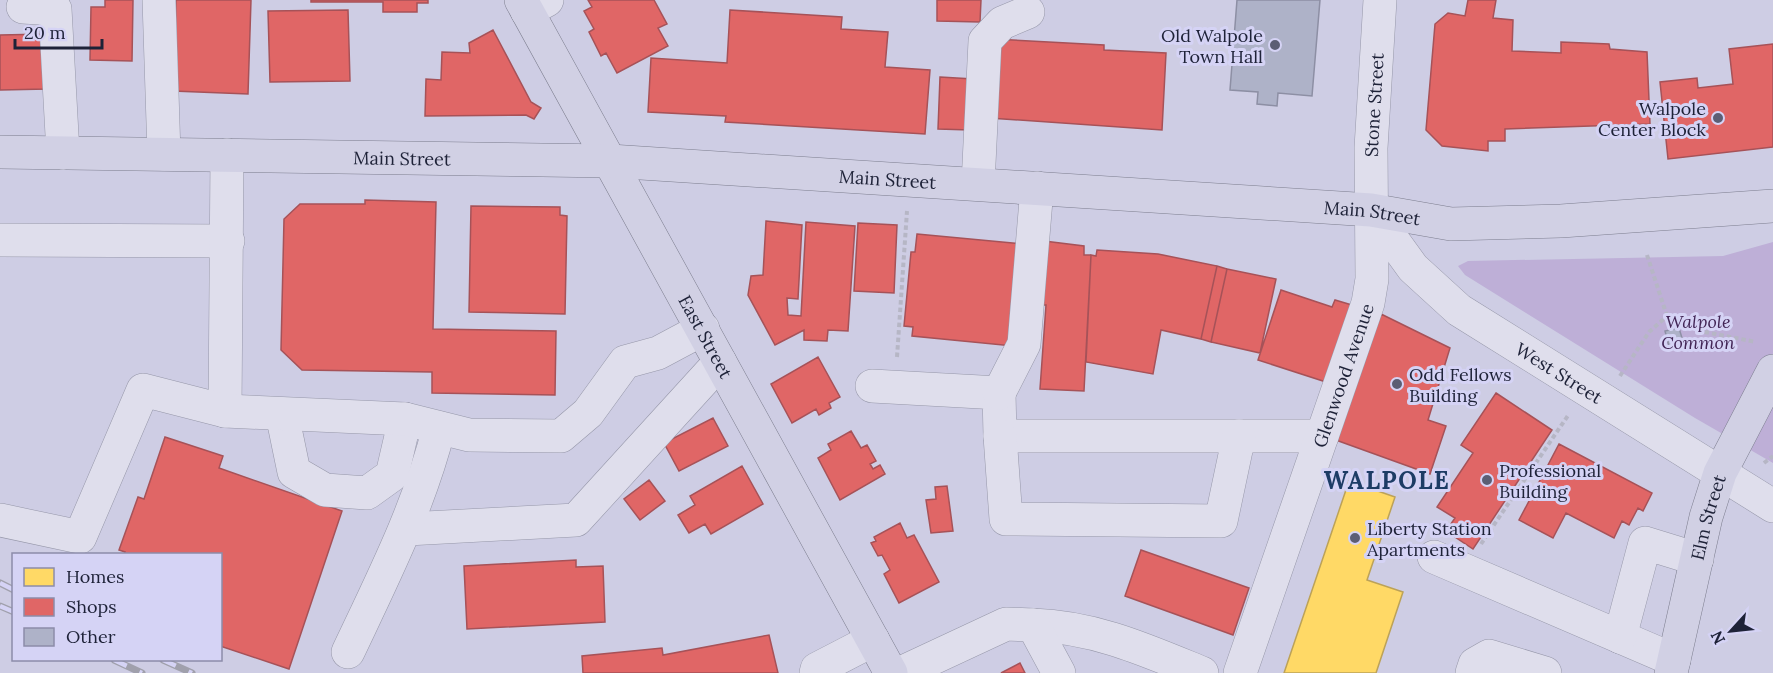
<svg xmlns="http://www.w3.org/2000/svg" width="1773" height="673" font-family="Lora,serif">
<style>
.green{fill:#beafd7}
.homes{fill:#ffd966;stroke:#bca258;stroke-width:1.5}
.shops{fill:#e06666;stroke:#a65258;stroke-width:1.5}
.building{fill:#aeb2c8;stroke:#8d8fa4;stroke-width:1.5}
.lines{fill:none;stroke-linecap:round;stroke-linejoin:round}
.minor-casing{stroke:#9697a9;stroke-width:34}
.major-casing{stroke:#7d7e8f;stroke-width:34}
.path{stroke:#b6b6c5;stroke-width:4;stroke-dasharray:4.5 3;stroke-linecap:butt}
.minor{stroke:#dfdeec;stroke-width:33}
.major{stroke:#d1d0e4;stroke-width:33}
.rail-casing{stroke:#a0a0ac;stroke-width:7}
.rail{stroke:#d5d3f5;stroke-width:4.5;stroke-dasharray:14;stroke-linecap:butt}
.poi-dot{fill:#5c5e74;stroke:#d5d3f5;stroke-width:2}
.labels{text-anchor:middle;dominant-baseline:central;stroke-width:6;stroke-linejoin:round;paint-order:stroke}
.poi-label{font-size:18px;fill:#1e2238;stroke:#d5d3f5;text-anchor:start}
.street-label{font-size:18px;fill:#1e2238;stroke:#d5d3f5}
.park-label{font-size:18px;font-style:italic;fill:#422555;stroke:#d5d3f5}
.district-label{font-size:24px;font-weight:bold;letter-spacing:1.5px;fill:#1d3c65;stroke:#d5d3f5}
</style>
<rect width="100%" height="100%" fill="#cecde4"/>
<!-- green -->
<path class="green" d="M1773 242V463L1695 418 1465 275 1458 266 1468 261 1723 256Z"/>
<!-- homes -->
<path class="homes" d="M1349 481 1395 497 1367 580 1403 592 1376 673H1284Z"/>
<!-- shops -->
<path class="shops" d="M105 0H133L132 61 90 60 91 7H105Z
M176 0H251L248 94 173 91Z
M311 0H428V3H417V12H383V2H311Z
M588 0H654L667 24 658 28 668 46 617 73 606 53 601 56 589 32 594 29 584 11 592 7Z
M937 0H981L980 22 937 21Z
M1468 0H1496L1493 18 1513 20 1512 51 1561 53V42L1609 44 1610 49 1647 52 1650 124 1505 129V141H1488V151L1442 146 1426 130 1435 24 1448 13 1465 16Z
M348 10 350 81 270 82 268 11Z
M730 10 842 17 841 29 888 32 885 67 930 70 925 134 725 122 726 116 648 112 651 58 727 63Z
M493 30 531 102 541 108 534 119 526 115 425 116 426 79 441 80 442 52 470 53 469 43Z
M46 34 47 89 0 90V35Z
M993 39 1104 45V50L1166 53 1162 130 989 118Z
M1773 44V147L1668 159 1660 82 1697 78 1698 88 1733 84 1729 49Z
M940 77 973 79 970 130 938 129Z
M365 200 436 202 433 329 556 331 555 395 432 393V372L302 370 281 350 284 219 300 204H365Z
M471 206 560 207V215L567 216 565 314 469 312Z
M766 221 802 225 798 299 787 298 788 315 801 316 806 222 855 226 848 331 828 330 827 341 804 340V330L775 345 748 295 751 276 763 275Z
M858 223 897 225 894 293 854 291Z
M917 234 1023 244 1013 346 912 336 913 327 904 326 911 252H915Z
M1044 241 1084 246V255H1091L1084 391 1040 389 1046 305H1038Z
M1097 250 1158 254 1217 266 1201 339 1161 330 1153 374 1086 362 1091 255 1096 256Z
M1217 266 1227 269 1211 342 1201 339Z
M1227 269 1276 279 1260 353 1211 342Z
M1281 290 1332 307 1335 300 1352 305 1326 382 1258 360Z
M1381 314 1450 348 1428 420 1446 426 1430 474 1333 439Z
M818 357 840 397 829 403 831 408 819 415 816 409 792 423 771 384Z
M1496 393 1552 430 1473 549 1446 531 1455 518 1437 507 1473 453 1461 445Z
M713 418 728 446 679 471 664 443Z
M851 431 861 448 867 445 876 461 870 464 873 469 880 465 885 474 840 500 818 458 831 450 828 444Z
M165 437 223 456 219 468 342 511 289 669 220 646V554H124L125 552 119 550 138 497 144 499Z
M1559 444 1652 493 1643 511 1638 508 1629 525 1622 521 1614 538 1566 513 1553 538 1519 520Z
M742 466 763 504 711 534 705 524 689 533 678 515 695 505 690 496Z
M649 480 665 501 640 520 624 499Z
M947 486 953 531 931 533 926 500 936 499 935 487Z
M900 523 907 538 914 535 939 582 899 603 884 574 890 570 882 555 878 556 871 543 876 541 874 537Z
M1141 550 1249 588 1233 635 1125 596Z
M576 560V567L603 566 605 622 467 629 464 566Z
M769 635 778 673H583L582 656 662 648 663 655Z
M1020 663 1025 673H1001Z"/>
<!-- building -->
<path class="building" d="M1237 0H1320L1312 96 1278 93 1277 106 1257 104 1258 92 1230 90Z
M1679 328 1682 338 1677 340 1679 348 1670 350 1665 331Z"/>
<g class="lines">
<!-- minor casing -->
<g class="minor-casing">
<g id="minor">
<path d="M159 0 164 154"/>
<path d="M23 7 55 9 63 153"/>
<path d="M527 11 547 0"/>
<path d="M978 184 985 41 1002 23 1028 12"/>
<path id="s1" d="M1371 210 1413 268 1459 310 1773 506"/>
<path d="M0 240 228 241"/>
<path d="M872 386 999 393 1000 436H1322"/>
<path d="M999 393 1024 344 1037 188"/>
<path d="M225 411 227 155"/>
<path d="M282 414 294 472 325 490 367 493 392 475 405 419"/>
<path d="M1000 436 1006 519 1221 521 1239 436"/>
<path d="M0 520 80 537 143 390 225 411 405 419 469 435 561 436 588 413 625 362 658 353 703 329"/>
<path d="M407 529 576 520 720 362"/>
<path d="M1434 557 1674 660"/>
<path d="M1033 625C1095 627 1146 650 1202 673"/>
<path d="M1620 637 1645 543 1697 559"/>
<path d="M348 652C383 578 419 507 439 428"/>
<path d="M816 673 817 669 873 640"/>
<path d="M901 673 1006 624 1033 625 1059 673"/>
<path id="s2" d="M1240 673 1368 303 1372 279 1371 148 1380 0"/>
<path d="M1472 673 1475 664 1489 656 1545 673"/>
</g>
</g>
<!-- major casing -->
<g class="major-casing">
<g id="major">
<path id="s3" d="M521 0 891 673"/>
<path id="s4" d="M0 152 610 161 1371 210 1451 224 1561 221 1773 206"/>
<path id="s5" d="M1671 673 1706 517 1720 473 1773 371"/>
</g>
</g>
<!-- path -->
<path class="path" d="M1647 255 1667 316 1705 332 1756 342
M897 357 907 211
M1620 376 1649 332 1667 316
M1764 463 1773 456
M1481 544 1569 414"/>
<!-- minor -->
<use href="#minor" class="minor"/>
<!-- major -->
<use href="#major" class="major"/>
<!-- rail casing -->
<g class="rail-casing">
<path id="rail" d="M0 583 14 590
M0 606 14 612
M114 660 142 673
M163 660 192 673"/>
</g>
<!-- rail -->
<use href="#rail" class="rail"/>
</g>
<!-- markers -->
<g class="poi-dot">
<circle cx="1275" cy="45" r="6"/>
<circle cx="1718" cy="118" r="6"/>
<circle cx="1397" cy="384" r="6"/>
<circle cx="1487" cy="480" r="6"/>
<circle cx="1355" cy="538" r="6"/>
</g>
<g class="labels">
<!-- poi labels -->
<g class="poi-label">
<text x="1263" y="35" text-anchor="end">Old Walpole<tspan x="1263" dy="21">Town Hall</tspan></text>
<text x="1706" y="108" text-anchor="end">Walpole<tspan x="1706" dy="21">Center Block</tspan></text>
<text x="1409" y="374">Odd Fellows<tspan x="1409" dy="21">Building</tspan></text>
<text x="1499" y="470">Professional<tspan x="1499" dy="21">Building</tspan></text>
<text x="1367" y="528">Liberty Station<tspan x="1367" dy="21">Apartments</tspan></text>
</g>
<!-- street labels -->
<g class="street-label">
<text stroke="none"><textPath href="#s2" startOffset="590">Stone Street</textPath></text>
<text stroke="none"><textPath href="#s4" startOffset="402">Main Street</textPath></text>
<text stroke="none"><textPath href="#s4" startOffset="888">Main Street</textPath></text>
<text stroke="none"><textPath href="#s4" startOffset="1374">Main Street</textPath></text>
<text stroke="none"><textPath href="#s3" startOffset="384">East Street</textPath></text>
<text stroke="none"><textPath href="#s1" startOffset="252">West Street</textPath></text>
<text stroke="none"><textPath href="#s2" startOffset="315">Glenwood Avenue</textPath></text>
<text stroke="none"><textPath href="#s5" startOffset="160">Elm Street</textPath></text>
</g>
<!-- park labels -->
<g class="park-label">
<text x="1698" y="321">Walpole<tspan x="1698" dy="21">Common</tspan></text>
</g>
<!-- district labels -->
<g class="district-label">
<text x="1387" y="480">WALPOLE</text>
</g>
</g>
<!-- legend -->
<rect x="12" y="553" width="210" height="108" fill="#d5d3f5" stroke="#8c8ca9" stroke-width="1.5"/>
<rect x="24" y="568" width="30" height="18" fill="#ffd966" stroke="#8c8ca9" stroke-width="1.5"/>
<text x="66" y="583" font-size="18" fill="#1e2238">Homes</text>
<rect x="24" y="598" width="30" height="18" fill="#e06666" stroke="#8c8ca9" stroke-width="1.5"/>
<text x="66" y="613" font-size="18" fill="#1e2238">Shops</text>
<rect x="24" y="628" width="30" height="18" fill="#aeb2c8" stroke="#8c8ca9" stroke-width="1.5"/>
<text x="66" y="643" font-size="18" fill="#1e2238">Other</text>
<!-- north arrow -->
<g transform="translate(1731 631) rotate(243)" stroke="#d5d3f5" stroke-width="4.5" paint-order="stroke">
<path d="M0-4.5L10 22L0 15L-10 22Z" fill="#1e2238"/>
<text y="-9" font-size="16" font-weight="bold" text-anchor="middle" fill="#1e2238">N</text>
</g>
<!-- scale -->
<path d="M15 39v9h87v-9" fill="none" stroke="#1e2238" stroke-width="3"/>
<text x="24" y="39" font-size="18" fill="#1e2238" stroke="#d5d3f5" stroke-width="4.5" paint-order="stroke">20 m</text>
</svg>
